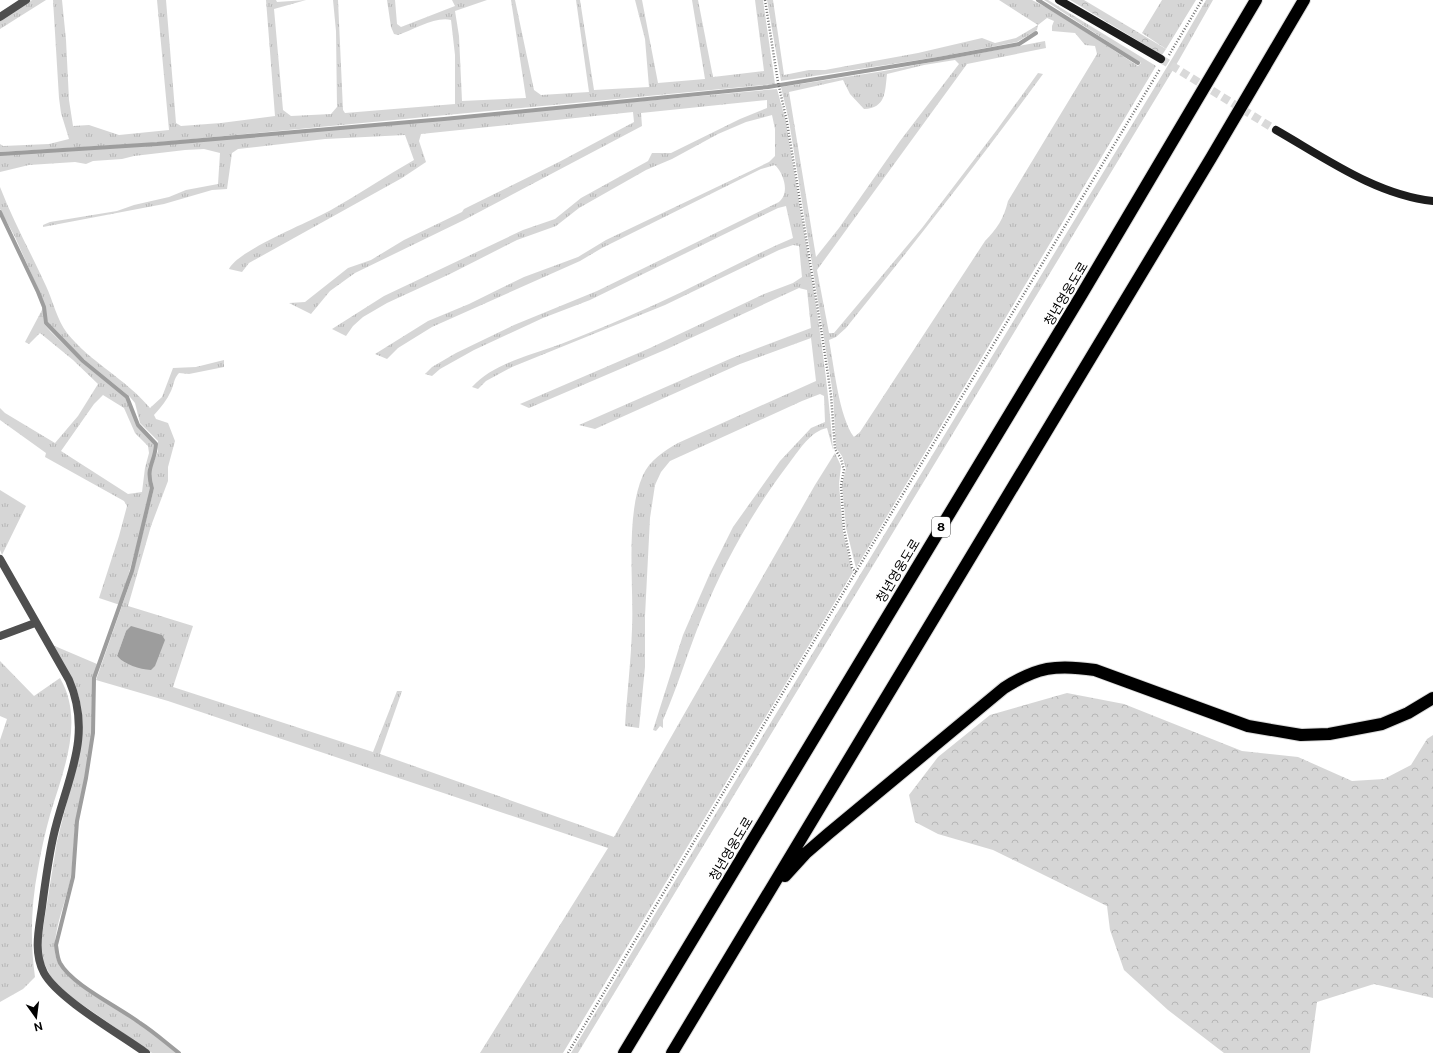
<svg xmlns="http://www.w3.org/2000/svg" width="1433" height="1053" font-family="'Public Sans','Noto Sans KR',sans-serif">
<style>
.grass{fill:url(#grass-tufts);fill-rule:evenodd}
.forest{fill:url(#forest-crowns)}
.water{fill:#9d9d9d}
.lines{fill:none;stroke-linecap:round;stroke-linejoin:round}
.stream{stroke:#9d9d9d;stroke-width:4}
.secondary-tunnel{stroke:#d9d9d9;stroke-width:8;stroke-dasharray:8 4;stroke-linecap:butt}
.motorway-casing{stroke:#dbdbdb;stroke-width:14}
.path{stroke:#717171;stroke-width:2.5;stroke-dasharray:1 2;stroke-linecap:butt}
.minor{stroke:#4f4f4f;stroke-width:8}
.tertiary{stroke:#4f4f4f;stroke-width:8}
.secondary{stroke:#1c1c1c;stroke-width:8}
.motorway{stroke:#000;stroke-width:12}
.labels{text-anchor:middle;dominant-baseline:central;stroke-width:4;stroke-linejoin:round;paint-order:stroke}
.shield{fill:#fff;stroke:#4c4c4c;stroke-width:1}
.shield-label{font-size:12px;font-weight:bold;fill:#000}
.street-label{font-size:13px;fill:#000;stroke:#fff}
</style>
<defs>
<pattern id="grass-tufts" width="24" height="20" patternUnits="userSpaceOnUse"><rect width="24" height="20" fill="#d6d6d6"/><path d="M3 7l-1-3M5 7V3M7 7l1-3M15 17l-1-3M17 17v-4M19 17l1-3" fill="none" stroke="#b6b6b6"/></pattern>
<pattern id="forest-crowns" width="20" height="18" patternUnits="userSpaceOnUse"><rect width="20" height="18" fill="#d6d6d6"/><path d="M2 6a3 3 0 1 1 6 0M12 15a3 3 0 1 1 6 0" fill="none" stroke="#b6b6b6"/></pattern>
</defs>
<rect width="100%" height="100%" fill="#fff"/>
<!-- grass -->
<path class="grass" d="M32 0H46L0 29V21Z
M53 0H62L66 40 69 100 73 126 89 125 119 135 169 130 157 0H166L176 123 181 126 221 123 275 116 266 0H276L277 2 306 0 274 9 283 110 291 116 331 114 337 107 336 31 333 0H338L343 110 345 113 455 104V55L451 20C436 16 413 30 398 35L394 34 391 27 387 0H395L397 24 401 27 455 6 452 0H487L455 11 459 36 462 101 526 98 511 0H515L534 90 541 95 589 92 576 0H580L594 90 649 87 645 39 635 0H642L658 83 705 79 692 0H698L713 77 764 71 755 0H763L775 84 151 143 0 152V144L3 146 49 144 69 139 61 113 59 98Z
M767 0H773L784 75 809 70H825L918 53 982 38 995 43 1016 38 1038 25 999 0H1032L1055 12 1138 66 1141 63 1044 0H1048L1156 66 856 568 846 528 842 484 846 469 842 456 836 448 833 394 789 121 781 87 884 71 1045 41 1046 48 967 64 817 270 829 333H834L922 228 996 131 1038 73 1043 74C979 161 913 245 846 328L836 337 829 340C834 366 839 417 854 437L860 432 985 241C997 229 1004 218 1008 201L1097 54 1095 46 1085 45 1075 33 1052 31V26L1054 21 1047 18 1038 25 1037 30 1017 42 938 57 781 81ZM955 60 959 64 900 141 839 228 816 257 789 92 843 80 850 94 864 109C886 108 885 92 887 74L924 65Z
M1162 0H1196L1166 49 1142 33Z
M1206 0H1213L1179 60 578 1053H571L1173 57Z
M777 89 786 122C803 231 825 340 833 450L827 428C811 431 800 449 790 462 754 509 724 562 702 617 688 651 678 686 663 720V728L660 726 656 731 653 730 683 635 711 571 733 527 780 461 811 428 825 422 824 396 820 394 802 401 670 461 661 472 655 485 650 518 645 616V667L639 728 625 726C627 694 631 661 632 629 634 585 625 515 643 475 650 460 664 451 678 443L816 381 811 338 740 364 595 429 579 425 732 358 811 328 807 290 799 288 667 349 529 408 520 404 650 348 764 294 793 283 802 277 799 246 793 245 779 250 665 305 512 367 486 381 478 389 472 387C494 363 531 355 561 344 592 332 623 319 654 305 701 284 746 258 793 238L786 206 778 208 590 300 543 318 474 350 440 369 432 376 425 374 432 367 456 353 514 325 597 291 779 202C790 193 784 174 775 165L761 169 602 248 580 261 432 327 398 348 387 359 375 354 428 321 469 304 524 277 578 257 606 240 769 162 775 156V129L772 115 746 122 718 134 672 159 646 170 579 208 556 226 517 240 450 274 387 303 363 317 353 326 346 336 332 329 384 296 523 230 555 219 581 198 648 161 652 153H671L740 119 767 108V100L641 113 642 126 464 220 355 273 330 291 311 314 289 303 305 302 348 268 371 260 404 240 462 212 464 209 559 162 634 122 633 112 421 134 419 141 426 162 402 178 249 263 242 272 229 269C238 250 310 222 331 210 359 194 386 176 414 160L405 135 325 139 238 149 232 153 227 189 212 190 164 204 43 227V225L50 222 117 211 134 205 169 197 186 190 218 184 220 153 204 149 185 150 134 156 122 159 93 161 86 164 75 162 29 165 0 172V155L167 144Z
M0 187C13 221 31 253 46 286 53 301 57 320 67 333 90 362 126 379 150 408L162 397 173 368 196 367 224 360V367L189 374 179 373C174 378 174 384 171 391 167 400 161 407 154 415L156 419 168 423 175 441 168 467V481L151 526 128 606 193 626 173 687 373 752 397 691H402L380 754 614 837 815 485 835 453 841 466 839 484 843 531 851 568 853 572 563 1053H480L608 848 168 701 96 680 132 577 154 488 150 472 158 451V441L140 423 135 403 130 397 86 361 48 324 39 291 15 237 0 209ZM126 631 162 635 121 660 117 656Z
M43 308 44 324 51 332 82 362 126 397 137 425 155 444 154 454 148 467V478L151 488 149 501 120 605 99 598 119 536 127 506 124 501 45 457 46 453 0 420V408L5 413 55 443 78 416 98 384 73 360 40 333 29 344 25 342ZM103 395 124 408 135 433 148 446 149 453 145 468 142 492 128 494 61 451 94 404Z
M0 490 26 506 2 555 0 550Z
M50 644 97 664C91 687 93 709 92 733 90 763 80 792 76 822 73 840 74 858 71 876 68 899 46 944 59 964 74 988 116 1007 139 1023 152 1032 164 1043 177 1053H152L67 994 53 981 43 961 41 941 57 841 71 786 82 728 81 705 77 691Z
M0 661 34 696 60 678C85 721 63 771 50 815 45 833 41 851 38 869 31 904 30 942 35 977L23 989 0 1002V740L7 719 0 716Z"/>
<!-- forest -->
<path class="forest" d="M1070 0H1084L1166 49 1162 55Z
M1067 693 1124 704 1242 751 1298 757 1352 781 1384 779 1411 765 1427 739 1433 735V998L1374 984 1317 1002 1310 1053H1224L1168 1010 1124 970 1110 930 1107 906 993 850 938 834 915 822 909 795 938 757 990 715Z"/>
<!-- water -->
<path class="water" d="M131 626 162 635 165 640 155 666 151 670C139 669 125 665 117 656L126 631Z"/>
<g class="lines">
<!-- stream -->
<path class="stream" d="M1038 0 1138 63
M0 154 157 144 444 119 768 87 938 59 1019 44 1036 33
M0 212 38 292 44 307 46 323 83 361 127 397 138 425 156 444C155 464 145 466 152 488L132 571 94 678 93 733 86 778 77 821 73 877 56 945C57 951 57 957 60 963 72 985 119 1007 140 1023 154 1032 166 1043 179 1053"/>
<!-- secondary-tunnel -->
<path class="secondary-tunnel" d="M1161 59 1276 130"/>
<!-- motorway casing -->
<g class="motorway-casing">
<path id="motorway" d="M785 876 806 853 828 834 1004 688C1037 667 1056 664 1095 670L1248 726 1301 735 1329 734 1382 724 1408 713 1433 698
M624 1053 1082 294 1256 0
M672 1053 1211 158 1304 0"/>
</g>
<!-- path -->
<path class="path" d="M765 0 778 82 787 122 822 335 831 395 835 449 841 459 844 470 841 485 844 529 852 568 857 573
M1169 55 1202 0
M568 1053 788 684 1160 69"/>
<!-- minor -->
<path class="minor" d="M0 636 35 623"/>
<!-- tertiary -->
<path class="tertiary" d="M0 17 26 0
M0 559 69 680C94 738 65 782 53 838 48 861 45 884 42 907 39 929 33 952 44 973 58 999 120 1034 146 1053"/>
<!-- secondary -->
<path class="secondary" d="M1059 0 1161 59
M1276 130C1325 158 1376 195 1433 201"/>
<!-- motorway -->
<use href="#motorway" class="motorway"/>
</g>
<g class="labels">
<!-- shield labels -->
<rect class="shield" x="932" y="517" width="18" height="20" rx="3"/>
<g class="shield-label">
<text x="941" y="527">8</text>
</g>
<!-- street labels -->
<g class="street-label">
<text transform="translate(1066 294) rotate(-59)">청년영웅도로</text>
<text transform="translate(898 571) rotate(-59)">청년영웅도로</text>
<text transform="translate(731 849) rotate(-59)">청년영웅도로</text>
</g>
</g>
<!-- north arrow -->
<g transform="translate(36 1017) rotate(166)" stroke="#ffffff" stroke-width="3" paint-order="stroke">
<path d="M0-3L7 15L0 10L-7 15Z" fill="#000000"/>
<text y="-6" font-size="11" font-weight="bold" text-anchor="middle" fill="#000000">N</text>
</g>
</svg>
